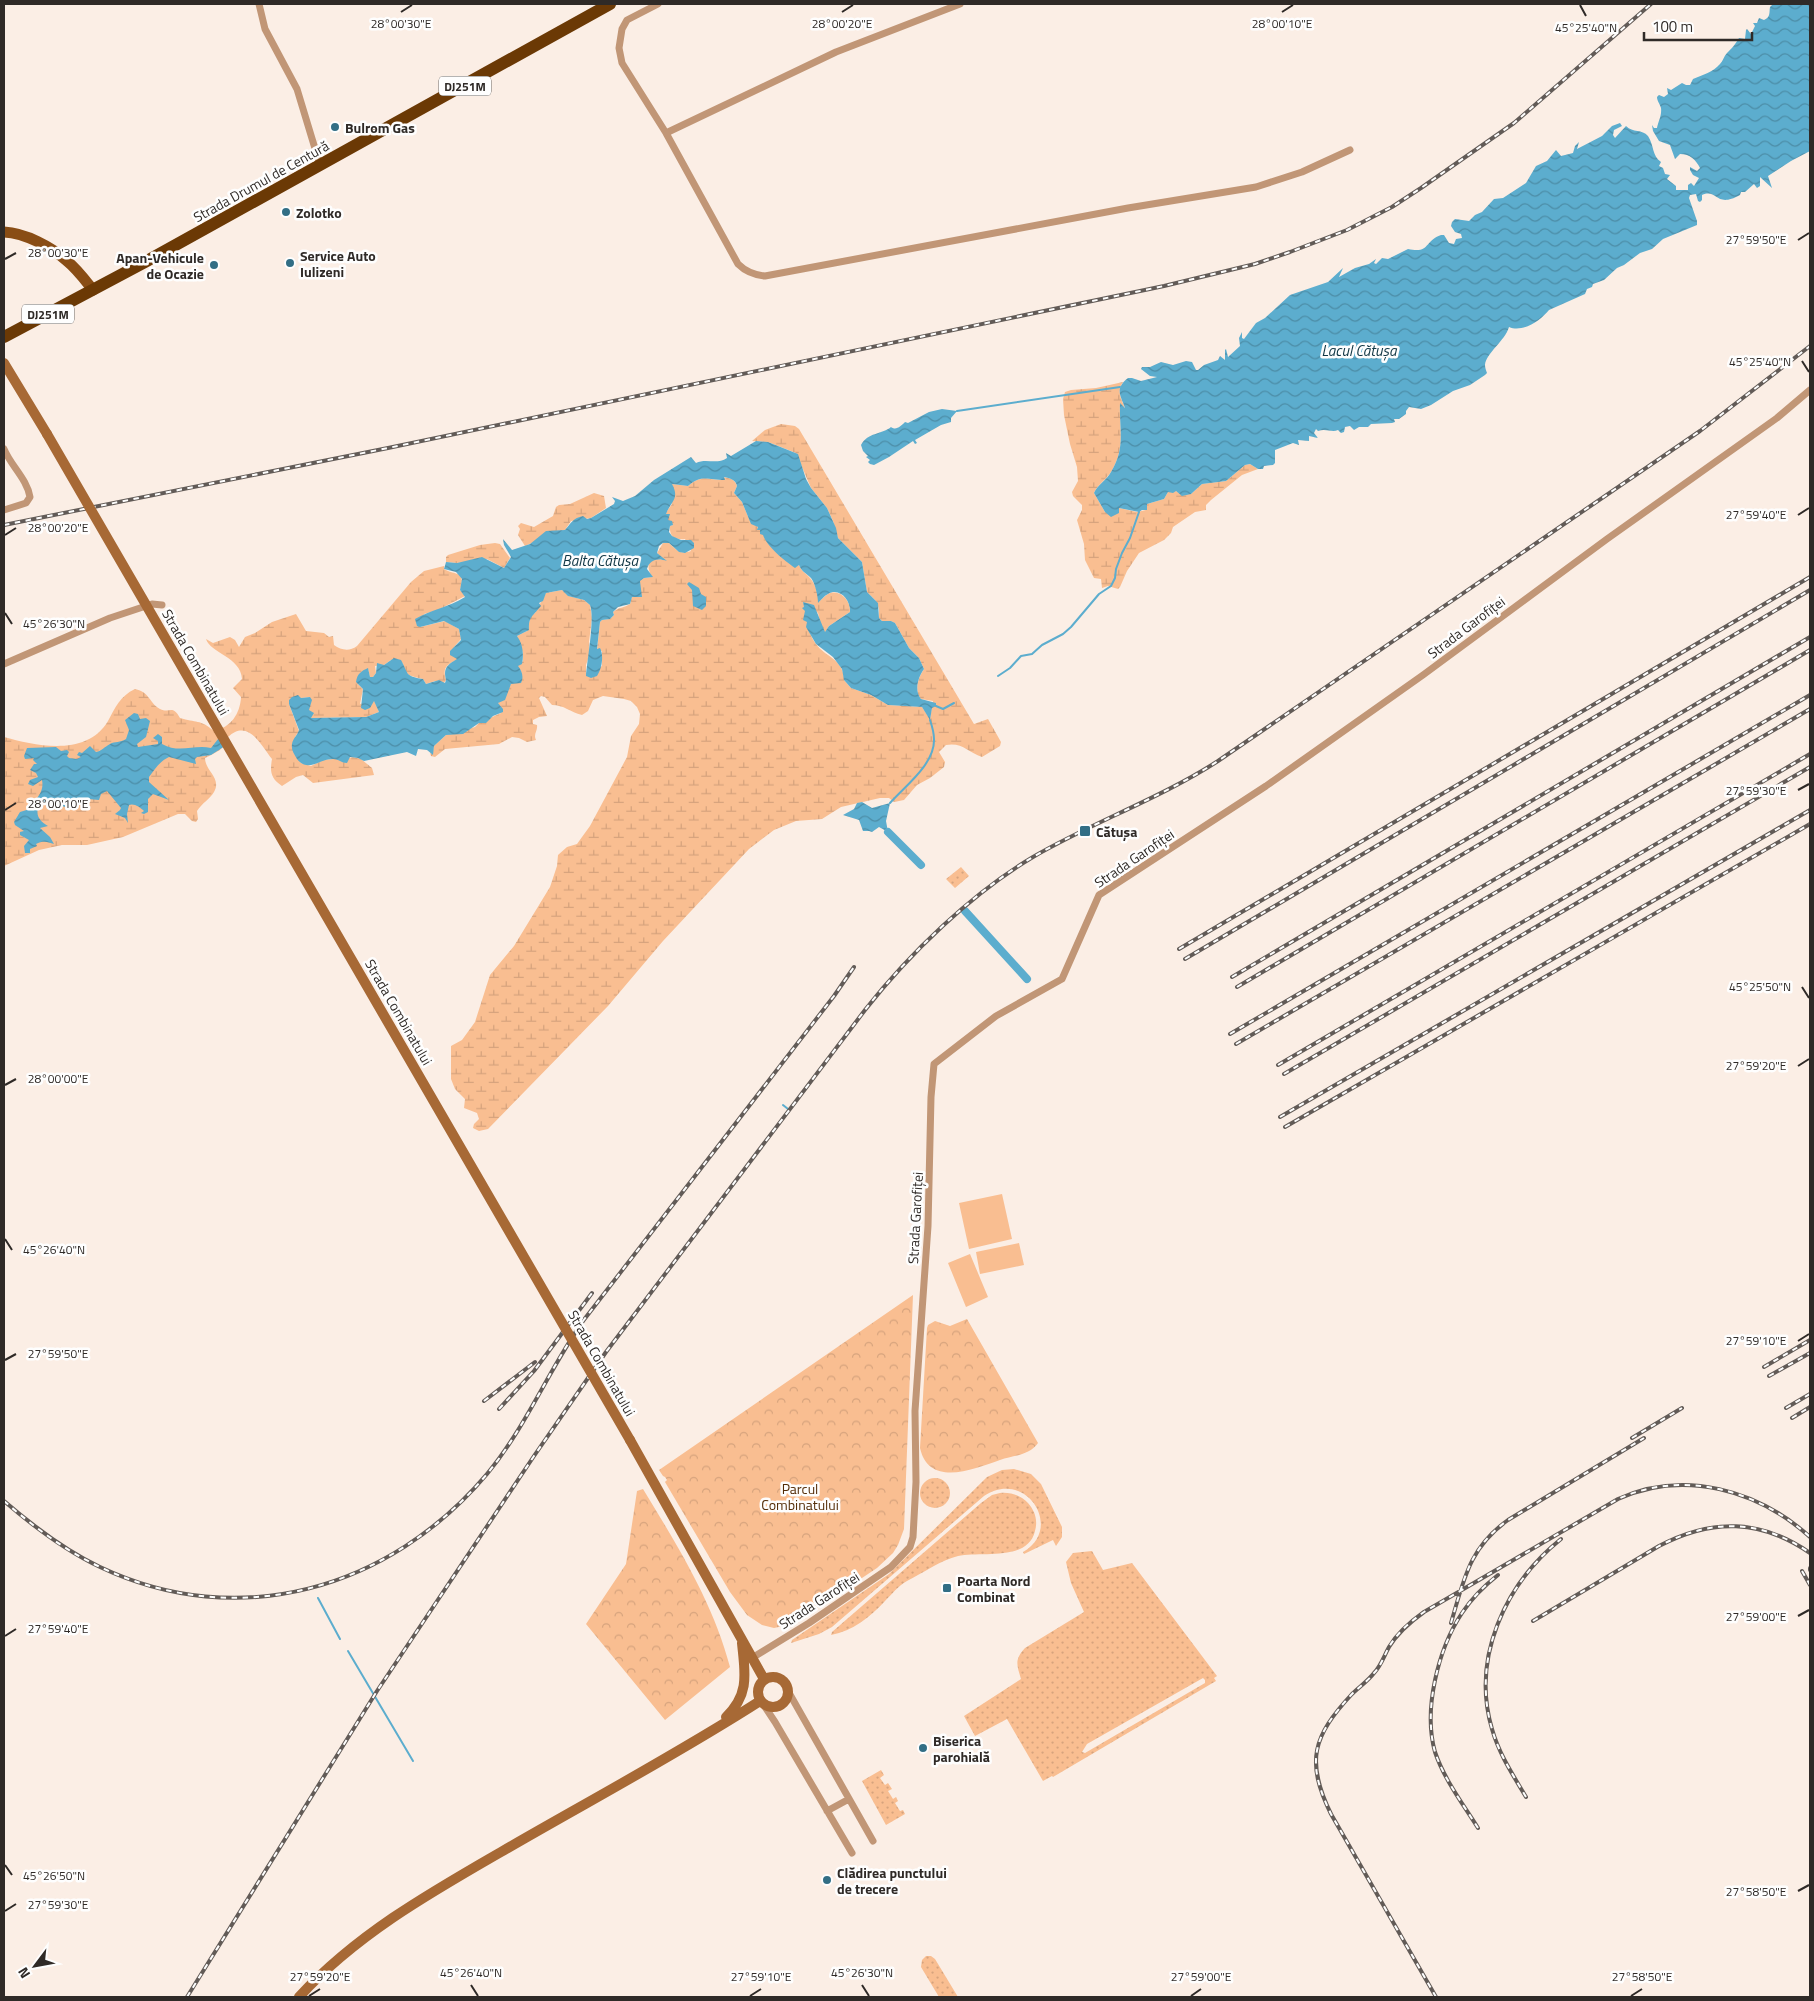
<svg xmlns="http://www.w3.org/2000/svg" width="1814" height="2001" font-family="'Titillium Web',sans-serif">
<style>
.grass{fill:url(#grass-dots);fill-rule:evenodd}
.forest{fill:url(#forest-crowns)}
.wetland{fill:url(#wetland-marsh)}
.pitch{fill:#f9be91}
.water{fill:url(#water-waves)}
.lines{fill:none;stroke-linecap:round;stroke-linejoin:round}
.stream{stroke:#5cadce;stroke-width:2}
.canal{stroke:#5cadce;stroke-width:8}
.street{stroke:#c19676;stroke-width:7}
.secondary{stroke:#a76935;stroke-width:10}
.primary{stroke:#894d15;stroke-width:11}
.highway{stroke:#6b3905;stroke-width:12}
.rail-casing{stroke:#625b57;stroke-width:4}
.rail{stroke:#fefefe;stroke-width:2;stroke-dasharray:5.5;stroke-linecap:butt}
.secondary-bridge{stroke:#a76935;stroke-width:10}
.ticks{fill:none;stroke:#2f2a27;stroke-width:2}
.poi-dot{fill:#326e85;stroke:#fefefe;stroke-width:2}
.labels{text-anchor:middle;dominant-baseline:central;stroke-width:5;stroke-linejoin:round;paint-order:stroke}
.shield{fill:#fefefe;stroke:#6d6a68;stroke-width:1}
.shield-label{font-size:12px;font-weight:bold;fill:#2f2a27}
.poi-label{font-size:14px;font-weight:bold;fill:#2f2a27;stroke:#fefefe;text-anchor:start}
.street-label{font-size:14px;fill:#2f2a27;stroke:#fefefe}
.park-label{font-size:14px;fill:#532c07;stroke:#fefefe}
.water-label{font-size:15px;font-style:italic;fill:#0f3543;stroke:#fefefe}
.ticks-label{font-size:12px;text-anchor:middle;fill:#2f2a27;stroke:#fefefe;stroke-width:5;stroke-linejoin:round;paint-order:stroke}
</style>
<defs>
<pattern id="grass-dots" width="8" height="8" patternUnits="userSpaceOnUse" patternTransform="scale(1.25)"><rect width="8" height="8" fill="#f9be91"/><path d="M2 2h.1M6 6h.1" fill="none" stroke="#d6a37d" stroke-width="1.8" stroke-linecap="round"/></pattern>
<pattern id="forest-crowns" width="20" height="18" patternUnits="userSpaceOnUse" patternTransform="scale(1.25)"><rect width="20" height="18" fill="#f9be91"/><path d="M2 6a3 3 0 1 1 6 0M12 15a3 3 0 1 1 6 0" fill="none" stroke="#d6a37d"/></pattern>
<pattern id="wetland-marsh" width="20" height="14" patternUnits="userSpaceOnUse" patternTransform="scale(1.25)"><rect width="20" height="14" fill="#f9be91"/><path d="M1 5h8M5 5V1M11 12h8M15 12V8" fill="none" stroke="#d6a37d"/></pattern>
<pattern id="water-waves" width="16" height="10" patternUnits="userSpaceOnUse" patternTransform="scale(1.25)"><rect width="16" height="10" fill="#5cadce"/><path d="M0 5q4-4 8 0t8 0" fill="none" stroke="#4c8da7"/></pattern>
</defs>
<rect width="100%" height="100%" fill="#fbeee5"/>
<!-- grass -->
<path class="grass" d="M961 867 969 876 955 888 946 879Z
M1014 1469 1031 1474 1041 1484 1062 1527V1537L1056 1546 1053 1540 1024 1554 1023 1552C1065 1528 1025 1468 984 1496L832 1627 819 1634 791 1643 792 1640 889 1574 987 1477 1002 1470Z
M920 1493a15 15 0 1 1 30 0a15 15 0 1 1-30 0Z
M1000 1493C1010 1492 1021 1495 1028 1503 1035 1511 1038 1520 1035 1531 1028 1562 981 1551 958 1556 941 1560 923 1573 907 1581 898 1586 892 1594 885 1601 870 1617 853 1631 831 1635L832 1632 981 1503 992 1495Z
M1092 1551 1103 1570 1132 1563 1217 1676 1214 1678 1216 1681 1053 1777 1052 1776 1043 1781 1007 1719 975 1736 964 1716 1021 1679C1017 1665 1014 1660 1025 1648L1084 1612 1071 1583 1066 1562 1073 1553ZM1203 1678 1205 1680V1683L1085 1753 1082 1752 1087 1744Z
M881 1770 884 1775 880 1778 885 1785 888 1783 892 1789 888 1791 893 1799 896 1797 898 1801 895 1803 900 1811 903 1810 905 1814 886 1825 862 1781Z
M926 1956H931L935 1959 958 1997H939L921 1967 922 1960Z"/>
<!-- forest -->
<path class="forest" d="M913 1295 904 1529 898 1545 893 1553 877 1568 793 1624 774 1628 762 1625 747 1615 730 1592 665 1482 667 1480 665 1477 663 1476 659 1470Z
M967 1319 1038 1443C1029 1456 1013 1455 1000 1460 974 1469 929 1488 920 1448L927 1328 928 1325 935 1321 950 1326Z
M643 1489C677 1545 713 1602 730 1667L665 1720 586 1624 626 1564 637 1491Z"/>
<!-- wetland -->
<path class="wetland" d="M1123 382C1116 393 1122 399 1125 409L1120 404C1119 431 1126 447 1111 472 1106 480 1097 485 1094 493L1105 512 1119 508 1137 512 1146 510 1147 504 1164 499 1168 492 1176 491 1179 493 1191 494 1202 484 1226 481 1245 465 1250 464 1258 469 1242 475 1211 500 1206 505V510L1195 512 1173 527 1171 533 1164 540 1139 553 1127 571 1120 587 1118 589 1108 586 1102 588 1101 579 1094 578 1085 560 1084 544 1077 520 1082 510V505L1073 496 1072 492 1078 481 1077 467 1070 444 1064 415 1063 399 1065 392 1071 390 1096 388Z
M781 424 795 426 799 429 974 724 988 719 1001 742 1000 746 982 757C968 752 962 742 946 745L939 752 945 762 944 767 930 778 917 785 904 800 894 802 889 798H880L841 807 822 819 796 821 774 830 749 849 663 941 608 1006 488 1129 479 1131 473 1128 474 1124 479 1119 477 1113 464 1108 465 1099 455 1089 451 1079V1046L462 1040 475 1022 490 975 514 946 550 887 557 866 558 855 567 847 577 844 582 837 590 826 627 757 631 736 639 724 640 714 637 707 631 701 624 699 603 696 593 700 588 711 582 715C570 712 564 705 552 705L545 697 541 696 539 698 547 716 539 717 533 720V724L537 725C538 731 533 734 536 740L527 742 519 738 512 737 499 744 445 749 435 757 431 756 430 752 432 754 434 746 446 735 475 727 479 723 501 713 498 703 511 684 522 681 521 671 517 666 523 661V653L517 636 527 631 531 615 535 613 546 593 562 590 569 596 584 600 590 605 592 618 589 642 590 653 586 665V673L602 666V651L597 650 600 622 602 620 610 619 614 615 613 612C619 607 624 608 630 604L632 597H638L640 581 644 578 652 577C645 565 648 557 664 560L657 553 663 543H669C677 550 679 555 691 551L685 539C675 540 669 537 670 526L673 525 667 520 665 514 672 504V484L688 486C702 474 707 480 724 480L723 477C729 478 735 479 737 486L734 493 742 502 749 519 761 530 772 548 793 566 795 567 799 565C801 571 806 573 810 578 815 583 819 595 818 602 821 600 825 596 828 594 840 588 851 601 850 612L829 626 825 633 822 630 818 613 803 602C807 615 807 633 816 644 825 657 844 659 844 680L851 688 871 695 888 705 922 707 930 719 933 701 921 699C914 691 918 678 924 669L919 658 909 648 895 623 891 621H882L879 618V608L875 600 867 592 862 562 838 538 833 521 827 508 811 488 796 453 768 442 752 441 765 430Z
M594 493 604 496 606 508 591 518 571 521 565 530 546 532 536 541 525 546 518 535 520 529 518 526 521 523 534 527 553 516 556 507 559 505 570 504Z
M495 543 500 544 510 558 504 568 487 559 457 563 446 562V557L448 555 480 545Z
M444 566V569C456 576 466 570 460 590L465 596 438 610 424 614 420 627 445 621 459 629 461 639 454 647 458 659C447 665 442 667 446 680L444 683 435 681 426 684 423 679C411 676 404 676 403 663L391 660 384 665 375 666 376 673 373 677H370L368 669 358 684 363 689 360 704 374 700 379 712 366 717 311 718 308 710 310 697 301 698 289 704 299 731 295 737 294 753 301 763 311 766 323 760 335 759 341 760 353 757 361 759 372 768 374 775 313 783 303 775 296 777 282 786C270 778 270 771 272 759 261 745 248 718 228 737 226 749 215 753 205 758 205 771 222 778 214 792 210 799 202 803 197 811L198 819 196 822 192 821 185 814H178L123 837 87 845H62L39 850 4 866V737C36 746 87 757 108 721 115 708 120 696 135 689 150 692 149 703 160 709 170 714 172 704 180 718 196 723 200 719 214 731 231 727 240 714 241 697L233 688 242 679C241 657 210 653 206 639L213 643 230 637 235 640 239 647 245 637 255 633 272 622 296 614 306 631 324 633 329 637 333 636 334 645C341 650 349 652 357 646L411 582 424 571Z"/>
<!-- pitch -->
<path class="pitch" d="M1002 1194 1012 1239 969 1249 959 1203Z
M1019 1243 1024 1265 980 1274 976 1252Z
M970 1254 988 1297 966 1307 948 1263Z"/>
<!-- water -->
<path class="water" d="M1773 4H1810V151L1791 161 1768 176 1772 188 1760 177V186L1757 188 1754 184 1745 192H1741L1740 195C1715 209 1718 188 1702 195V200L1700 202 1698 201 1696 194 1690 195 1689 198 1697 221V225L1663 239 1652 249 1640 253 1624 265 1617 268 1604 280 1593 284 1592 287 1587 289 1585 294 1549 310C1541 320 1523 333 1509 327 1505 341 1486 353 1485 365 1485 368 1486 370 1487 373L1485 375 1470 385 1453 391 1431 405 1421 409 1409 407 1406 411V414L1399 419H1394L1395 422 1392 423 1371 424 1368 427H1359L1354 430 1350 426 1345 427 1344 432 1341 433 1338 430C1332 433 1326 428 1318 431L1316 429 1314 433 1318 438 1309 436V441L1298 440 1299 445 1293 443 1275 450V463L1273 465 1264 466 1263 469H1258L1250 464 1245 465 1226 481 1202 484 1191 494 1182 496 1176 491 1173 493 1168 492 1164 499 1147 504V510H1142L1139 512 1119 508V513L1111 517 1105 512 1094 493C1097 485 1107 480 1111 472 1126 447 1119 430 1120 403L1125 408C1121 396 1114 389 1128 378H1132L1141 381 1157 377 1150 376 1141 369 1142 367H1150L1161 362 1173 365 1186 361 1192 362 1196 370H1198L1204 365 1218 360 1220 356 1225 360V350L1226 349 1228 357 1240 346 1239 338 1242 332V338L1244 339 1256 323 1265 318 1290 295 1328 282 1343 268 1339 277 1355 268 1369 264 1376 259 1374 263 1376 264 1382 258 1388 259 1408 249C1430 254 1424 241 1441 235H1444L1449 243 1454 244 1456 239 1462 238 1461 234 1455 232 1451 226 1452 222 1455 219 1469 221 1475 215 1482 212 1494 199 1503 198 1526 183 1536 166 1547 161 1556 150 1561 156 1573 153 1575 146 1579 142 1577 149 1602 136 1612 126 1620 123 1622 126 1614 130 1613 135 1615 138 1626 126C1633 133 1642 129 1648 136 1654 145 1652 156 1661 162L1659 166 1663 168 1665 174 1670 175 1667 179 1676 186V190H1688V185L1691 183 1694 186 1699 178 1693 175 1690 170V167L1697 171 1700 168C1696 160 1690 154 1680 154L1675 159 1670 145 1659 141 1653 131 1652 125 1654 128H1657C1658 122 1662 116 1661 108 1660 104 1657 101 1657 97L1659 95 1664 97 1668 94 1667 88 1671 90 1682 83 1686 85H1690L1693 79C1703 75 1713 72 1720 64 1723 61 1724 56 1727 53 1732 48 1735 45 1739 38L1745 39 1746 30 1747 29 1751 34 1755 26 1753 23H1757L1759 18 1764 20C1771 17 1769 12 1770 7Z
M942 409 957 411 951 418V422L941 425 915 440 917 443 915 444 913 441 889 457 874 465 870 464 868 462 870 460 866 457 868 456 863 451 861 445C868 432 881 435 891 427 896 431 901 426 905 422L908 423 929 412Z
M756 441 768 442 798 454 806 479 811 488 827 508 836 528 838 538 862 562 867 592 878 603 879 618 882 621H891L895 623 909 648 919 658 924 669C918 677 914 691 921 699L936 703V706L932 708 930 720 922 707 888 705 871 695 851 688 844 680 842 669 833 657 816 644 806 627 807 622 803 620 805 611 802 608 804 607 803 602 814 605 825 632 829 626 850 612C851 601 840 587 828 594 824 596 821 600 818 603 818 596 815 583 811 578 806 573 801 571 799 565L795 568C784 560 767 547 763 535L760 534V530H757L758 527 751 524 742 502 734 493 737 486C736 480 730 478 724 477L725 480C707 480 702 474 688 486L672 484C680 499 671 501 666 514H670L668 520 672 521 673 525 670 526 669 532 672 536 681 540H691L694 543V548L685 553 679 552 669 543H663L659 546 657 553 667 561C658 558 650 559 647 569L653 577 644 578 640 581 642 597H632L630 604 618 607 613 612 614 615 610 619 602 620 600 622 597 649 600 648C604 655 602 669 597 676L591 678 586 676C587 661 595 618 590 605L584 600 568 596 562 590 546 593 543 601 539 603 541 606C533 616 528 617 529 630L517 636C523 644 524 655 522 664L518 666C522 671 524 677 521 683L511 684 505 700 498 703 503 709V712L493 716 486 723H479L463 734 446 735 434 746 433 755 427 750 418 749 416 756 407 752 364 761 358 758 350 757 347 763C341 763 339 759 333 759 319 759 308 773 297 759 294 754 291 750 292 744 293 738 297 736 299 730L289 704V700L292 697 298 695 301 698 310 697 312 700 309 710 314 713 311 718 366 717 379 712 374 701 370 708 365 710 361 708 363 689 356 682C357 674 361 671 368 668L370 677H373L376 673 377 663 384 665 394 658 401 660C409 674 404 676 423 679L426 684 439 680 445 683 446 680C443 668 447 665 457 659L450 655V651L461 640 459 629 444 621 420 627 417 626 415 619C430 610 449 607 465 597L460 590 462 579 456 572 444 569 446 562 457 563 482 557 504 568 511 557 504 545 503 539 512 550 530 544 546 531 565 530C571 523 573 518 583 516L587 519 591 518 614 504 615 501 612 497 623 501 635 496 654 480 691 457 696 463C706 458 717 465 727 458L726 453 731 456Z
M689 582 699 588 701 594 706 597V606L702 610 693 606 692 590 687 584Z
M134 713 138 714 140 719 146 718 150 721 146 737 137 744 138 747 158 744V741L153 738 158 734 162 737V744C180 754 194 744 211 748L222 734 225 746 211 755 197 757 195 759 196 764 169 757C160 761 155 769 149 777V782L169 800 153 794 148 799V812L144 814 141 813 144 811C140 807 134 803 129 805L127 814 128 823 125 818 115 814 120 810 121 808 107 791 101 794 99 800 88 799 65 807 60 805 57 799 51 798 39 805C35 815 39 821 48 826L40 828 50 837 54 844C48 842 43 840 36 844L37 846 30 849V853H25L24 846 29 840 20 835V832L24 831 15 825 14 822 20 812 33 808V803C39 796 44 790 42 780L33 786 28 784 30 780 38 777 36 773 30 770 34 764H37L33 760 34 758 25 759 24 756 27 748 56 747 61 751 67 750 69 752 67 756 69 758 77 759 81 757 77 755 79 752 82 753 90 746 96 752C102 751 104 747 110 744 115 741 120 743 126 739L129 730 125 720Z
M862 802 872 808 890 803 886 821 888 832 879 827 872 832 869 831H863L859 820 843 815 854 809 857 803Z"/>
<g class="lines">
<!-- stream -->
<path class="stream" d="M957 411 1120 387
M998 676 1010 668 1021 656 1032 654 1042 645 1063 634 1071 627 1099 594 1111 586 1115 578 1116 569 1122 553 1130 538 1139 512
M936 706 943 709 954 703
M890 803C905 786 935 764 934 739 934 733 932 726 930 720
M783 1105 788 1109
M318 1598 340 1639
M348 1651 413 1761"/>
<!-- canal -->
<path class="canal" d="M888 832 921 865
M965 911 1027 979"/>
<!-- street -->
<path class="street" d="M259 4 265 29 297 89 320 165
M658 4 627 20 622 29 619 48 622 63 666 133 738 264C746 272 754 275 765 276L1128 208 1256 187 1302 172 1350 150
M666 133 836 52 960 4
M4 449C11 466 27 479 30 497L26 503 4 510
M4 664 110 618 152 604 162 605
M752 1658 809 1623 891 1567 910 1547 913 1537 916 1482 915 1411 928 1226 931 1097 934 1064 996 1016 1062 979 1099 895 1266 786 1423 675 1607 539 1777 418 1810 390
M788 1691 873 1841
M763 1704 775 1722 852 1853
M827 1811 849 1799"/>
<!-- secondary -->
<path class="secondary" d="M4 363 47 434
M630 1440 764 1679
M758 1692a15 15 0 1 1 30 0a15 15 0 1 1-30 0Z
M726 1717C750 1694 745 1673 742 1643
M299 1997C356 1935 428 1894 501 1852 587 1802 676 1755 760 1701"/>
<!-- primary -->
<path class="primary" d="M4 232C25 233 52 247 67 261 77 269 85 280 93 290"/>
<!-- highway -->
<path class="highway" d="M4 337 145 262 610 4"/>
<!-- rail casing -->
<g class="rail-casing">
<path id="rail" d="M4 525 388 448 1164 286 1255 264 1290 252 1347 230 1392 207 1421 188 1514 123 1651 4
M1179 949 1810 577
M1185 959 1810 590
M1232 977 1810 637
M1237 987 1810 650
M1230 1034 1810 695
M1236 1044 1810 709
M1278 1065 1810 754
M1284 1074 1810 767
M1280 1117 1810 810
M1285 1127 1810 824
M1764 1367 1810 1340
M1769 1376 1810 1353
M484 1401 535 1362
M1786 1408 1810 1394
M499 1409 534 1371 592 1293
M1792 1418 1810 1407
M1632 1438 1682 1408
M4 1501C33 1526 64 1550 100 1567 239 1633 390 1589 487 1474 526 1427 548 1371 583 1321L834 996 854 967
M1810 1568V1570
M1802 1571 1810 1585
M1533 1621 1659 1546C1712 1518 1761 1519 1810 1553
M1451 1623C1464 1579 1469 1548 1508 1520L1644 1438
M1526 1797C1513 1775 1499 1754 1492 1729 1471 1658 1505 1584 1561 1539
M1478 1828C1463 1804 1444 1779 1435 1752 1423 1710 1438 1649 1462 1613 1472 1598 1484 1586 1498 1575
M187 1997 377 1691 534 1456 606 1352 865 1010C909 954 972 893 1033 857 1093 822 1159 799 1218 761L1700 431 1810 346
M1436 1997 1331 1814C1305 1761 1313 1736 1352 1694 1359 1687 1368 1681 1374 1673 1381 1666 1384 1656 1389 1647 1398 1632 1410 1622 1424 1612L1618 1499C1684 1469 1758 1490 1810 1537"/>
</g>
<!-- rail -->
<use href="#rail" class="rail"/>
<!-- secondary-bridge -->
<path class="secondary-bridge" d="M47 434 630 1440"/>
</g>
<!-- ticks -->
<path class="ticks" d="M1580 5 1586 16M401 12 412 5M842 12 853 5M1282 12 1293 5M1798 240 1809 233M5 259 16 253M1802 361 1809 372M1798 515 1809 508M5 535 16 528M5 613 12 624M1798 790 1809 784M5 810 16 803M1802 987 1809 998M1798 1066 1809 1059M5 1085 16 1079M5 1239 12 1250M1798 1341 1809 1334M5 1360 16 1354M1798 1616 1809 1610M5 1636 16 1629M5 1865 12 1875M1798 1891 1809 1885M5 1911 16 1904M471 1985 478 1996M862 1985 869 1996M309 1996 320 1989M750 1996 761 1989M1191 1996 1201 1989M1631 1996 1642 1989"/>
<!-- markers -->
<g class="poi-dot">
<circle cx="335" cy="127" r="5"/>
<circle cx="286" cy="212" r="5"/>
<circle cx="290" cy="263" r="5"/>
<circle cx="214" cy="265" r="5"/>
<rect x="1079" y="825" width="12" height="12" rx="2.5"/>
<rect x="942" y="1583" width="10" height="10" rx="2.5"/>
<circle cx="923" cy="1748" r="5"/>
<circle cx="827" cy="1880" r="5"/>
</g>
<g class="labels">
<!-- shield labels -->
<g class="shield">
<rect x="439" y="76.5" width="52" height="19" rx="4"/>
<rect x="22" y="304.5" width="52" height="19" rx="4"/>
</g>
<g class="shield-label">
<text x="465" y="86">DJ251M</text>
<text x="48" y="314">DJ251M</text>
</g>
<!-- poi labels -->
<g class="poi-label">
<text x="345" y="127">Bulrom Gas</text>
<text x="296" y="212">Zolotko</text>
<text x="300" y="255">Service Auto<tspan x="300" dy="16">Iulizeni</tspan></text>
<text x="204" y="257" text-anchor="end">Apan-Vehicule<tspan x="204" dy="16">de Ocazie</tspan></text>
<text x="1096" y="831">Cătuşa</text>
<text x="957" y="1580">Poarta Nord<tspan x="957" dy="16">Combinat</tspan></text>
<text x="933" y="1740">Biserica<tspan x="933" dy="16">parohială</tspan></text>
<text x="837" y="1872">Clădirea punctului<tspan x="837" dy="16">de trecere</tspan></text>
</g>
<!-- street labels -->
<g class="street-label">
<text transform="translate(261 181) rotate(-29)">Strada Drumul de Centură</text>
<text transform="translate(1466 627) rotate(-37)">Strada Garofiței</text>
<text transform="translate(196 662) rotate(60)">Strada Combinatului</text>
<text transform="translate(1134 858) rotate(-34)">Strada Garofiței</text>
<text transform="translate(399 1012) rotate(60)">Strada Combinatului</text>
<text transform="translate(915 1218) rotate(-87)">Strada Garofiței</text>
<text transform="translate(602 1363) rotate(60)">Strada Combinatului</text>
<text transform="translate(819 1600) rotate(-33)">Strada Garofiței</text>
</g>
<!-- park labels -->
<g class="park-label">
<text x="800" y="1488">Parcul<tspan x="800" dy="16">Combinatului</tspan></text>
</g>
<!-- water labels -->
<g class="water-label">
<text x="1359" y="350">Lacul Cătușa</text>
<text x="600" y="560">Balta Cătușa</text>
</g>
</g>
<g class="ticks-label">
<text x="1282" y="28">28°00'10"E</text>
<text x="401" y="28">28°00'30"E</text>
<text x="842" y="28">28°00'20"E</text>
<text x="1586" y="32">45°25'40"N</text>
<text x="1756" y="244">27°59'50"E</text>
<text x="58" y="257">28°00'30"E</text>
<text x="1760" y="366">45°25'40"N</text>
<text x="1756" y="519">27°59'40"E</text>
<text x="58" y="532">28°00'20"E</text>
<text x="54" y="628">45°26'30"N</text>
<text x="1756" y="795">27°59'30"E</text>
<text x="58" y="808">28°00'10"E</text>
<text x="1760" y="991">45°25'50"N</text>
<text x="1756" y="1070">27°59'20"E</text>
<text x="58" y="1083">28°00'00"E</text>
<text x="54" y="1254">45°26'40"N</text>
<text x="1756" y="1345">27°59'10"E</text>
<text x="58" y="1358">27°59'50"E</text>
<text x="1756" y="1621">27°59'00"E</text>
<text x="58" y="1633">27°59'40"E</text>
<text x="54" y="1880">45°26'50"N</text>
<text x="1756" y="1896">27°58'50"E</text>
<text x="58" y="1909">27°59'30"E</text>
<text x="471" y="1977">45°26'40"N</text>
<text x="862" y="1977">45°26'30"N</text>
<text x="320" y="1981">27°59'20"E</text>
<text x="761" y="1981">27°59'10"E</text>
<text x="1201" y="1981">27°59'00"E</text>
<text x="1642" y="1981">27°58'50"E</text>
</g>
<!-- border -->
<rect width="1814" height="2001" fill="none" stroke="#2f2a27" stroke-width="10"/>
<!-- north arrow -->
<g transform="translate(35 1966) rotate(238)" stroke="#fefefe" stroke-width="4" paint-order="stroke">
<path d="M0-4L9 19L0 12L-9 19Z" fill="#2f2a27"/>
<text y="-8" font-size="14" font-weight="bold" text-anchor="middle" fill="#2f2a27">N</text>
</g>
<!-- scale -->
<path d="M1644 32v8h108v-8" fill="none" stroke="#2f2a27" stroke-width="2.5"/>
<text x="1652" y="32" font-size="15" fill="#2f2a27" stroke="#fefefe" stroke-width="4" paint-order="stroke">100 m</text>
</svg>
